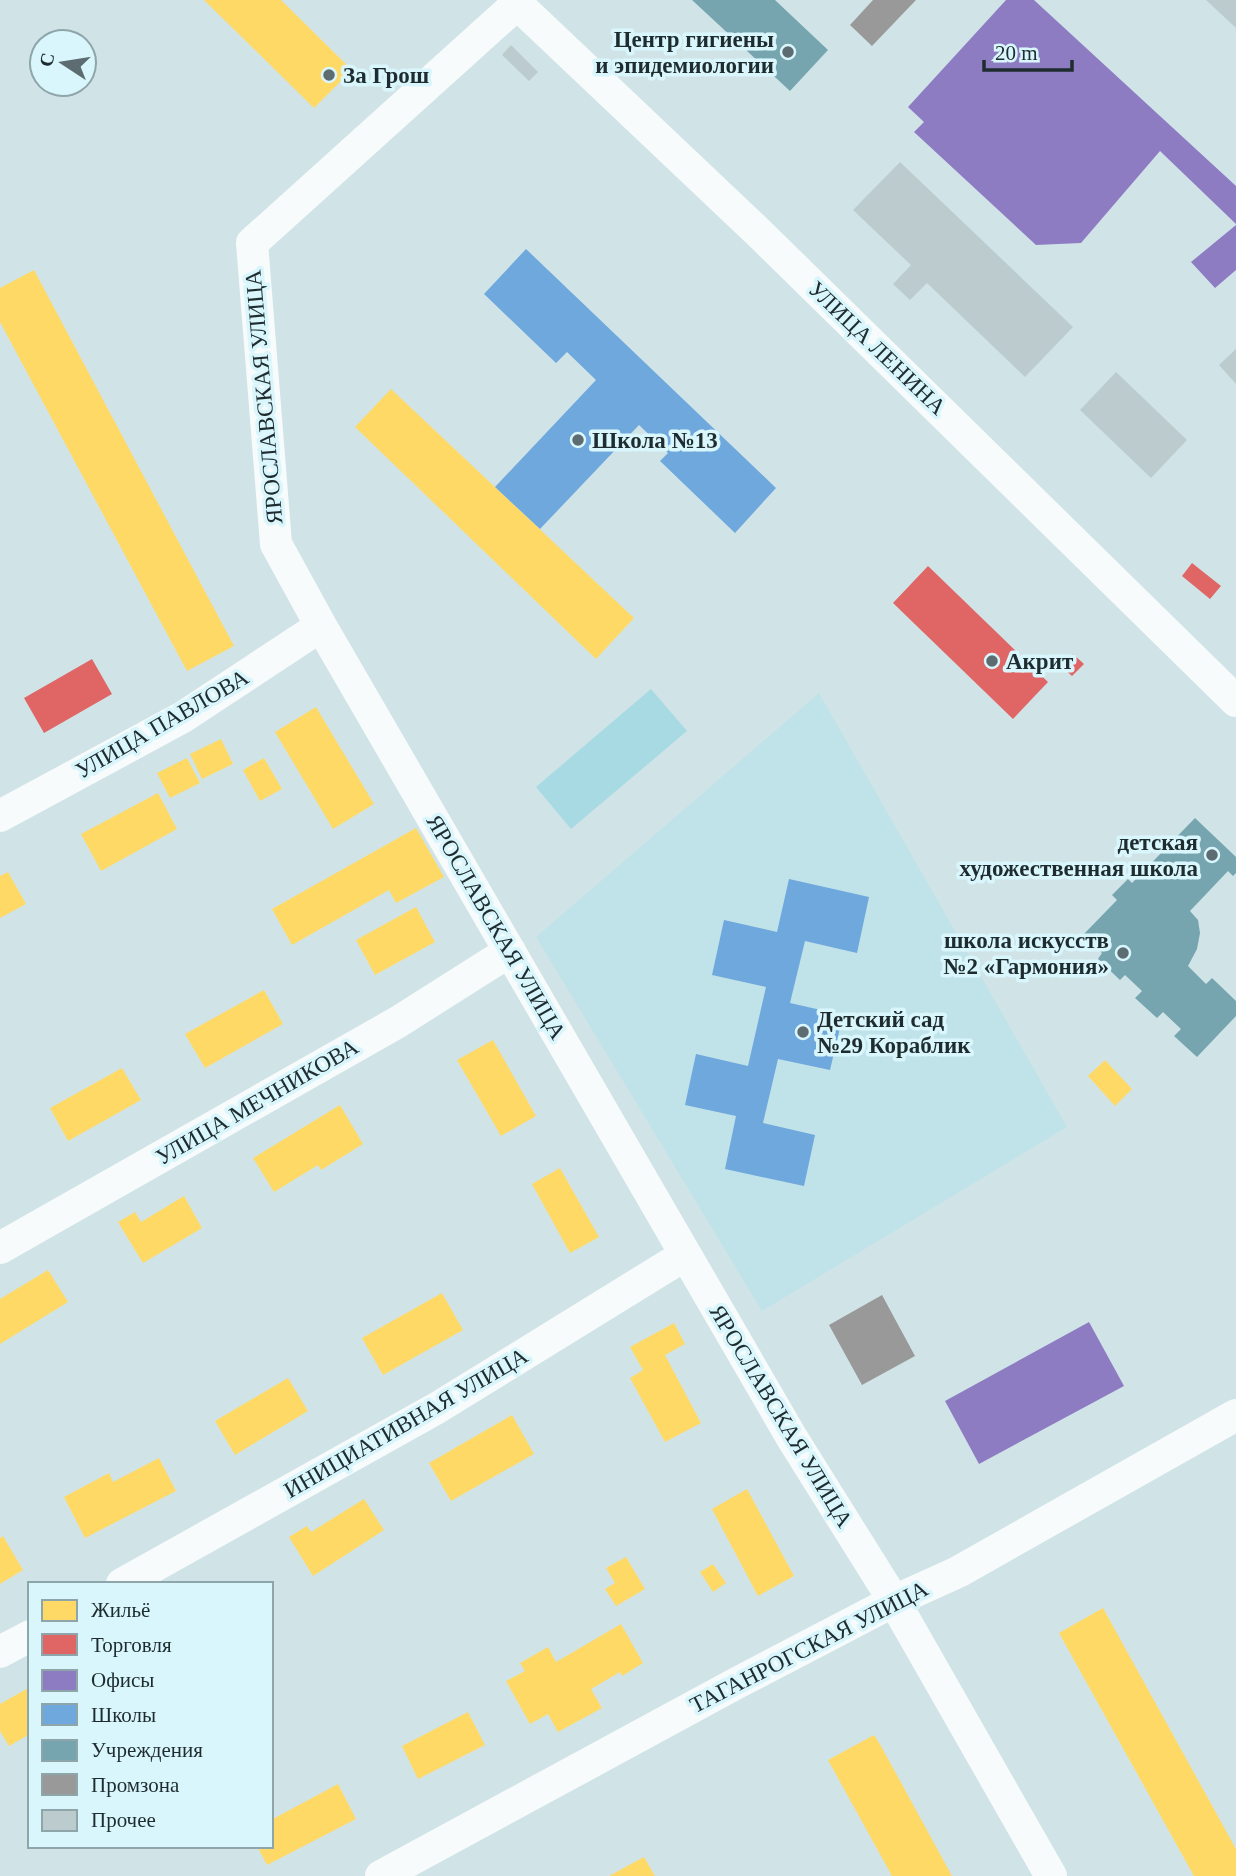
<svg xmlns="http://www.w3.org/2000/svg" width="1236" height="1876" font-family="Georgia,serif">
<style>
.built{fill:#c0e2e9}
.green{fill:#a8dae4}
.homes{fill:#ffd966}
.shops{fill:#e06666}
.offices{fill:#8e7cc3}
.schools{fill:#6fa8dc}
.public{fill:#76a5af}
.industry{fill:#999}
.building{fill:#bbcbce}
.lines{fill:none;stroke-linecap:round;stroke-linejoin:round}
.minor{stroke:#f8fbfc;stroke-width:32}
.poi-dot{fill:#5c6c70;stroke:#d9f6fc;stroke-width:2.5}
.labels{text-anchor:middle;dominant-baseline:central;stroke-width:7;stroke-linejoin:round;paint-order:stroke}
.poi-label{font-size:23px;font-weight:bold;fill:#1e2c2f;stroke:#d9f6fc;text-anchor:start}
.street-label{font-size:23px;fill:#1e2c2f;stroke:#d9f6fc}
</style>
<rect width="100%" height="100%" fill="#d0e4e8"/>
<!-- built -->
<path class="built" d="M819 693 1067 1127 762 1311 536 937Z"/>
<!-- green -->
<path class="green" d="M651 689 687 731 571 829 536 787Z"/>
<!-- homes -->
<path class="homes" d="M204 0H281L352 70 314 108Z
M34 270 234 646 187 671 0 322V288Z
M391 389 634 618 596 659 355 427Z
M316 707 374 804 333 829 275 732Z
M221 739 233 764 202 779 190 754Z
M187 758 200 783 170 798 157 773Z
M264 758 282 789 260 801 243 770Z
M158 793 177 829 101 871 81 834Z
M416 828 444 877 396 903 389 890 292 945 272 909Z
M8 872 26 904 0 918V876Z
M416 907 435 942 375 975 356 940Z
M264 990 283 1024 205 1068 185 1034Z
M493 1040 536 1116 501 1136 457 1060Z
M1105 1060 1132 1089 1115 1106 1088 1076Z
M122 1068 141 1100 68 1141 50 1108Z
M340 1105 363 1144 321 1170 318 1165 274 1192 253 1158Z
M560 1168 599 1237 570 1253 532 1184Z
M184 1196 202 1228 143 1263 118 1222 135 1212 141 1222Z
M48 1270 68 1302 0 1344V1299Z
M442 1293 463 1330 383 1375 362 1338Z
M674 1323 685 1344 665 1355 701 1423 665 1442 630 1378 643 1370 630 1347Z
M288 1378 308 1411 235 1455 215 1421Z
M512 1415 534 1454 451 1501 429 1463Z
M159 1458 176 1491 85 1538 64 1497 109 1473 113 1482Z
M747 1489 794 1576 758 1596 712 1509Z
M364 1499 384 1530 313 1576 289 1537 307 1526 311 1532Z
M3 1536 23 1570 0 1584V1538Z
M626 1557 645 1589 616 1606 605 1589 615 1583 606 1568Z
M713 1564 726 1583 713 1592 700 1572Z
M1103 1608 1236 1849V1876H1194L1059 1633Z
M621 1624 643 1663 622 1676 620 1672 591 1689 602 1708 558 1732 548 1714 530 1724 506 1681 525 1671 520 1663 548 1647 556 1662Z
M30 1687V1734L9 1746 0 1731V1704Z
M468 1712 485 1745 418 1779 402 1746Z
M874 1735 881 1746 952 1876H892L828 1760Z
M338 1784 356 1819 267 1865 257 1846H271V1820Z
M644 1857 655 1876H609Z"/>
<!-- shops -->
<path class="shops" d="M1192 563 1221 586 1210 599 1182 576Z
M928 566 1048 682 1013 719 893 603Z
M1073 654 1084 664 1072 676 1062 667Z
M92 659 112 694 44 733 24 698Z"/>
<!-- offices -->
<path class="offices" d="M1006 0H1034L1236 186V224L1160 151 1081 243 1036 245 914 132 924 122 908 107Z
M1236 225V270L1215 288 1191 262Z
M1089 1322 1124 1386 979 1464 945 1401Z"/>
<!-- schools -->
<path class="schools" d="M526 249 776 488 735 533 660 461 668 453 639 425 540 529 495 487 596 380 567 352 556 363 484 294Z
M789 879 869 897 857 953 805 941 790 1003 843 1015 830 1070 778 1059 763 1123 815 1135 804 1186 725 1169 736 1116 685 1105 696 1054 748 1066 766 987 712 975 724 920 777 932Z"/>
<!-- public -->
<path class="public" d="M692 0H775L828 50 790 91Z
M1195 818 1236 857V873L1233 876 1228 871 1190 911 1198 920 1200 933 1197 949 1188 966 1206 984 1212 978 1236 1001V1016L1197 1057 1174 1036 1181 1029 1163 1012 1157 1018 1135 998 1142 991 1125 975 1120 980 1098 959 1102 953 1083 935 1117 900 1112 895 1128 879 1132 883Z"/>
<!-- industry -->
<path class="industry" d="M873 0H916L872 46 850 25Z
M882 1295 915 1356 862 1385 829 1325Z"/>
<!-- building -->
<path class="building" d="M1206 0H1236V28Z
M511 45 538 72 529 81 502 55Z
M900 162 1073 327 1025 377 927 283 910 300 893 284 911 265 853 210Z
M1236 349V384L1219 365Z
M1116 372 1187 440 1151 478 1080 410Z"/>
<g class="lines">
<!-- minor -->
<path class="minor" d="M513 0 760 234 1236 701
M517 4 252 243 276 544 321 626 792 1438 894 1601 1051 1876
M0 816 183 717 321 626
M0 1248 398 1022 510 951
M122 1584 437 1408 685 1255
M0 1652 30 1636
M381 1876 735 1684 894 1601 958 1572 1236 1415"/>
</g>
<!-- markers -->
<g class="poi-dot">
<circle cx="788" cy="52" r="7"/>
<circle cx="329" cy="75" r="7"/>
<circle cx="578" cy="440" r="7"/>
<circle cx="992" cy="661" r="7"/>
<circle cx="1212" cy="855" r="7"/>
<circle cx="1123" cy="953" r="7"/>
<circle cx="803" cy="1032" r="7"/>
</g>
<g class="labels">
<!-- poi labels -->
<g class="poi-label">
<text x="774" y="39" text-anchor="end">Центр гигиены<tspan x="774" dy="26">и эпидемиологии</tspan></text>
<text x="343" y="75">За Грош</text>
<text x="592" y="440">Школа №13</text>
<text x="1006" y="661">Акрит</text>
<text x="1198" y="842" text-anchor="end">детская<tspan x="1198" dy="26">художественная школа</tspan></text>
<text x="1109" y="940" text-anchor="end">школа искусств<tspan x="1109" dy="26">№2 «Гармония»</tspan></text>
<text x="817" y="1019">Детский сад<tspan x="817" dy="26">№29 Кораблик</tspan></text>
</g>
<!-- street labels -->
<g class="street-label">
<text transform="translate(877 348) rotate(44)">УЛИЦА ЛЕНИНА</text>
<text transform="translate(264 397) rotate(-95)">ЯРОСЛАВСКАЯ УЛИЦА</text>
<text transform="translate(162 724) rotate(-30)">УЛИЦА ПАВЛОВА</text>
<text transform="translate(496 927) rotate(60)">ЯРОСЛАВСКАЯ УЛИЦА</text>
<text transform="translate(257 1102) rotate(-30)">УЛИЦА МЕЧНИКОВА</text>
<text transform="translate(781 1416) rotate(59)">ЯРОСЛАВСКАЯ УЛИЦА</text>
<text transform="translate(406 1423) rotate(-30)">ИНИЦИАТИВНАЯ УЛИЦА</text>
<text transform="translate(809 1647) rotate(-27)">ТАГАНРОГСКАЯ УЛИЦА</text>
</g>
</g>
<!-- legend -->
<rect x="28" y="1582" width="245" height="266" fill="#d9f6fc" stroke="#8ea5aa" stroke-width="2"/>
<rect x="42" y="1600" width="35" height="21" fill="#ffd966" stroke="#8ea5aa" stroke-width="2"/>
<text x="91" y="1617" font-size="21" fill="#1e2c2f">Жильё</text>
<rect x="42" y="1634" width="35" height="21" fill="#e06666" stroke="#8ea5aa" stroke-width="2"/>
<text x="91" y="1652" font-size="21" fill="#1e2c2f">Торговля</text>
<rect x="42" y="1670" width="35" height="21" fill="#8e7cc3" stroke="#8ea5aa" stroke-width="2"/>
<text x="91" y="1687" font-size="21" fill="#1e2c2f">Офисы</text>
<rect x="42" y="1704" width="35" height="21" fill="#6fa8dc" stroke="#8ea5aa" stroke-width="2"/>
<text x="91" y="1722" font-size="21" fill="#1e2c2f">Школы</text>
<rect x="42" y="1740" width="35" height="21" fill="#76a5af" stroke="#8ea5aa" stroke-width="2"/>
<text x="91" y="1757" font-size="21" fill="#1e2c2f">Учреждения</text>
<rect x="42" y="1774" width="35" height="21" fill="#999999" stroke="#8ea5aa" stroke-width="2"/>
<text x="91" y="1792" font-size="21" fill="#1e2c2f">Промзона</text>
<rect x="42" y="1810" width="35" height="21" fill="#bbcbce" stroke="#8ea5aa" stroke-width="2"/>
<text x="91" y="1827" font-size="21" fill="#1e2c2f">Прочее</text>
<!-- north arrow -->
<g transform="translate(63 63) rotate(282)"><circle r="33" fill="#d9f6fc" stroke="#8ea5aa" stroke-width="2"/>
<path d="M0-5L12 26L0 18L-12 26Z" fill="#5c6c70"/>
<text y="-10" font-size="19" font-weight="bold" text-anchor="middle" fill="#1e2c2f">С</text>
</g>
<!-- scale -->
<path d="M984 60v10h88v-10" fill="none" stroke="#1e2c2f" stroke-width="3.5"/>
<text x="995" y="60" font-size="21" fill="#1e2c2f" stroke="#d9f6fc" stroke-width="5" paint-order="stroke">20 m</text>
</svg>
